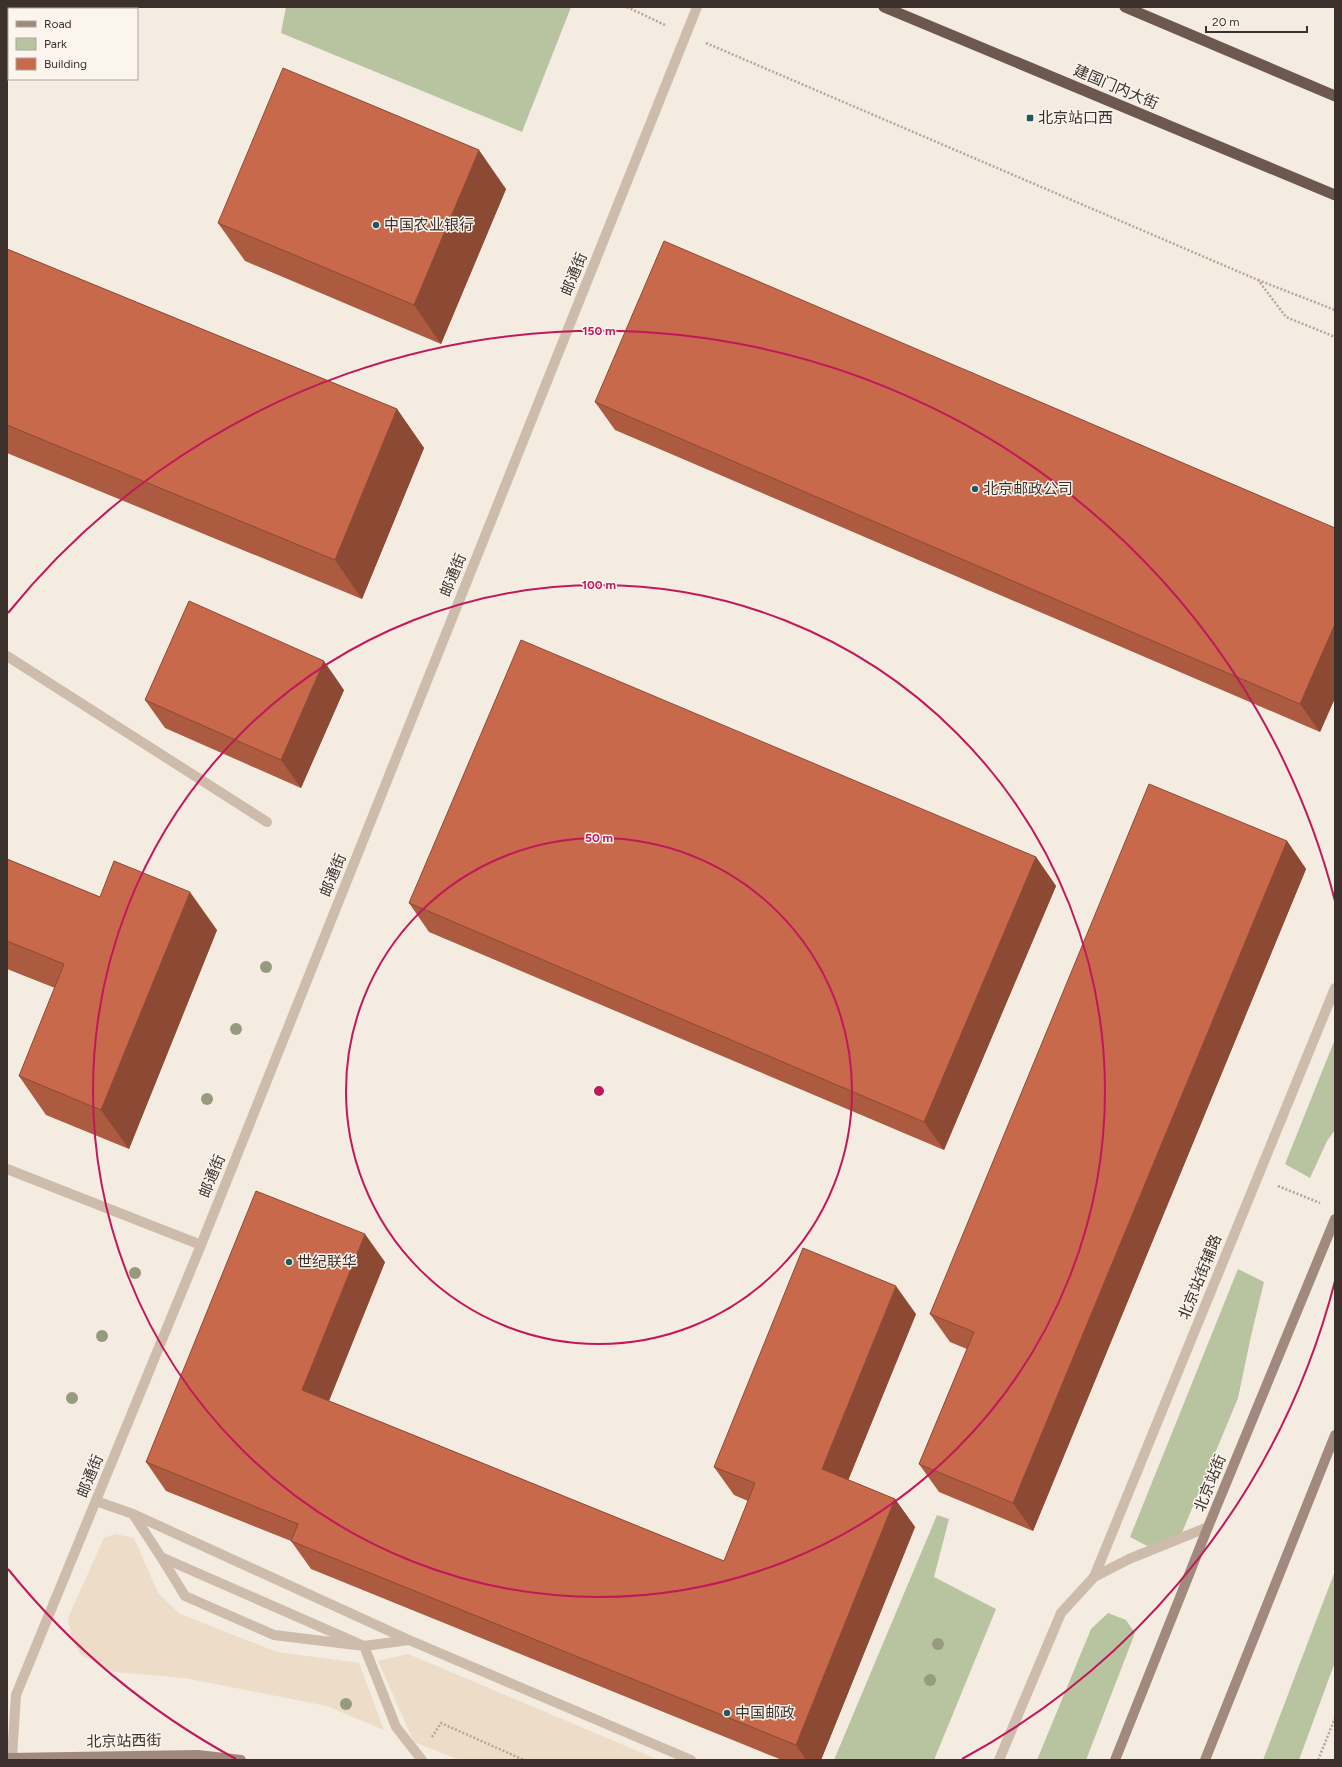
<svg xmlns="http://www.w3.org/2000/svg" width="1342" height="1767" font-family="Figtree,'Noto Sans SC',sans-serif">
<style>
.green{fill:#b8c4a0}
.plaza{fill:#ecdcc8}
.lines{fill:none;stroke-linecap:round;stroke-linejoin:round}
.path{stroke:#b9a596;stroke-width:2.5;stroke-dasharray:2 2;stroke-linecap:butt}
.service{stroke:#cdbbac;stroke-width:10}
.minor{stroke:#cdbbac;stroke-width:10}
.secondary{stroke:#a18a7d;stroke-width:10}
.trunk{stroke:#6c584f;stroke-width:11}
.tree{fill:#969b7f}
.wall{fill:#ac5a40}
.shaded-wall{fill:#8c4a34}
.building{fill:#c8694b;stroke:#8c4a34}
.ring{fill:none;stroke:#c2185b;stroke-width:2}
.poi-dot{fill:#1f5a5e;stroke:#fbf5ee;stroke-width:1.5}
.labels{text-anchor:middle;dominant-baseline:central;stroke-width:3;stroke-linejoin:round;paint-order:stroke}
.street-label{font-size:15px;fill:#3b302b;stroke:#fbf5ee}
.poi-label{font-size:15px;fill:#3b302b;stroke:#fbf5ee;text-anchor:start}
.centre{fill:#c2185b;stroke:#fbf5ee;stroke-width:2}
.ring-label{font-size:12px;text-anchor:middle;font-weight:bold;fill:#c2185b;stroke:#fbf5ee;stroke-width:3;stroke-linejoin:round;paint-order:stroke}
</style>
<rect width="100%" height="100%" fill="#f4ebe1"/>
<!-- green -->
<path class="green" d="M286 7H571L522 132 281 33Z
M1335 1039V1130L1327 1141 1310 1178 1285 1164Z
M1238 1269 1264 1282 1251 1336 1238 1398 1181 1535 1157 1551 1130 1537Z
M937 1515 949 1519 934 1577 996 1609 934 1760H834Z
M1335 1571V1662L1299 1760H1263Z
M1108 1613 1126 1620 1135 1633 1086 1760H1037L1091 1629Z"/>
<!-- plaza -->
<path class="plaza" d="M115 1534 134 1538 158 1593 180 1614 277 1652 359 1663 384 1730 327 1706 185 1678 114 1672 81 1655 71 1636 68 1618 104 1538Z
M408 1654 659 1760H460L414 1742 378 1661Z"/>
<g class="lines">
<!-- path -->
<path class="path" d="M627 7 665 25
M706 43 1258 280 1286 317 1335 337
M1258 280 1335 310
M1278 1186 1320 1203
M432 1737 441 1723 524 1760
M1318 1760 1335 1718"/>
<!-- service -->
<path class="service" d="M96 1501 133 1514 409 1640 691 1760
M133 1514 161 1557 364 1646 396 1727 422 1760
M161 1557 185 1596 274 1635 364 1646 409 1640
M1094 1577 1335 988
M999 1760 1061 1613 1094 1577 1129 1559 1208 1527"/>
<!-- minor -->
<path class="minor" d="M7 656 267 822
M7 1169 201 1245
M12 1757 16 1695 201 1245 697 7"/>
<!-- secondary -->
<path class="secondary" d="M7 1758 198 1755 241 1760
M1115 1760 1208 1527 1335 1219
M1205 1760 1335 1435"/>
<!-- trunk -->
<path class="trunk" d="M884 7 1335 195
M1125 7 1335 96"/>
</g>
<!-- trees -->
<g class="tree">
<circle cx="266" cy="967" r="6"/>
<circle cx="236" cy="1029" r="6"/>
<circle cx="207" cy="1099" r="6"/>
<circle cx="135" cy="1273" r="6"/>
<circle cx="102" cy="1336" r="6"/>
<circle cx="72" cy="1398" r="6"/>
<circle cx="938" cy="1644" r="6"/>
<circle cx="930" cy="1680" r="6"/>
<circle cx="346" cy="1704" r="6"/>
</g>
<!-- wall -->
<path class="wall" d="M506 189 441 344 245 261 218 223Z
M7 249 397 409 424 448 362 599 7 453Z
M595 402 1335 528V698L1320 732 615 430Z
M344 690 301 788 165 728 145 700Z
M1287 841 1306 869 1033 1531 939 1492 919 1464 967 1349 950 1342 930 1314Z
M1036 857 1056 886 944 1150 429 932 409 903Z
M7 859 100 897 217 930 129 1149 46 1115 19 1076 55 988 7 969Z
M385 1262 329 1401 724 1561 748 1501 734 1495 714 1467 916 1314 848 1480 895 1499 915 1527 821 1760H782L311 1569 291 1541 166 1491 146 1462Z"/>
<!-- shaded-wall -->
<path class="shaded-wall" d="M479 150 506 189 441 344 414 305Z
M397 409 424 448 362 599 335 560Z
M1335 624V698L1320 732 1300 704Z
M324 661 344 690 301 788 281 760Z
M1287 841 1306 869 1033 1531 1013 1503Z
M1036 857 1056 886 944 1150 924 1122Z
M190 892 217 930 129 1149 101 1110Z
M365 1234 385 1262 322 1418 302 1390Z
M896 1286 916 1314 841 1498 822 1469Z
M895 1499 915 1527 821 1760H806L796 1745Z"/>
<!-- building -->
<path class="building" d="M283 68 479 150 414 305 218 223Z
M664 241 1335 528V624L1300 704 595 402Z
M7 249 397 409 335 560 7 425Z
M189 601 324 661 281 760 145 700Z
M521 640 1036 857 924 1122 409 903Z
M1149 784 1287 841 1013 1503 919 1464 974 1332 930 1314Z
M7 859 100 897 114 861 190 892 101 1110 19 1076 64 964 7 941Z
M256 1191 365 1234 302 1390 724 1561 755 1483 714 1467 803 1248 896 1286 822 1469 895 1499 796 1745 291 1541 298 1524 146 1462Z"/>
<!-- distance rings -->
<g class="ring">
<circle cx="599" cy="1091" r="253"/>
<circle cx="599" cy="1091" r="506"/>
<path d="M1335 1281A760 760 0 0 1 962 1759M236 1759A760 760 0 0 1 8 1569M8 613A760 760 0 0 1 1335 901"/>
</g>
<!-- markers -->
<g class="poi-dot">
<rect x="1026" y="114" width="8" height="8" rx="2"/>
<circle cx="376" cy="225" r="4"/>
<circle cx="975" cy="489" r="4"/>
<circle cx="289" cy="1262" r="4"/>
<circle cx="727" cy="1713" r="4"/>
</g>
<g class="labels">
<!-- street labels -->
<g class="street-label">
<text transform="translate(1116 87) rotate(23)">建国门内大街</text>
<text transform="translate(574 274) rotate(-68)">邮通街</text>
<text transform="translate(453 575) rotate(-68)">邮通街</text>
<text transform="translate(333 875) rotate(-68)">邮通街</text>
<text transform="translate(212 1176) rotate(-68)">邮通街</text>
<text transform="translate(1200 1277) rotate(-68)">北京站街辅路</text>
<text transform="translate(90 1476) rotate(-68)">邮通街</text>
<text transform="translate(1210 1483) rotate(-68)">北京站街</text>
<text transform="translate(124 1741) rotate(-1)">北京站西街</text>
</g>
<!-- poi labels -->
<g class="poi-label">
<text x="1038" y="118">北京站口西</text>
<text x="384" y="225">中国农业银行</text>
<text x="983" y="489">北京邮政公司</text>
<text x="297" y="1262">世纪联华</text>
<text x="735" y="1713">中国邮政</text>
</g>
</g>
<circle cx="599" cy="1091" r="6" class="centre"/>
<g class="ring-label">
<text x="599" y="335">150 m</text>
<text x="599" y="589">100 m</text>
<text x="599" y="842">50 m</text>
</g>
<!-- border -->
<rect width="1342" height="1767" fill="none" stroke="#3b302b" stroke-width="16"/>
<!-- legend -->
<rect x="8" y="8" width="130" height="72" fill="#fbf5ee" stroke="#aea6a0"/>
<rect x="16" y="21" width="20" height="6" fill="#a18a7d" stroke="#aea6a0"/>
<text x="44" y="28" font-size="12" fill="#3b302b">Road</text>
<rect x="16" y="38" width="20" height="12" fill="#b8c4a0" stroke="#aea6a0"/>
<text x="44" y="48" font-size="12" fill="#3b302b">Park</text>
<rect x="16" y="58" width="20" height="12" fill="#c8694b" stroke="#aea6a0"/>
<text x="44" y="68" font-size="12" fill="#3b302b">Building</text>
<!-- scale -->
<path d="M1206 26v6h101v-6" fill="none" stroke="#3b302b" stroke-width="2"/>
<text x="1212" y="26" font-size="12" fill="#3b302b" stroke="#fbf5ee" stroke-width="3" paint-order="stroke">20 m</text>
</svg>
